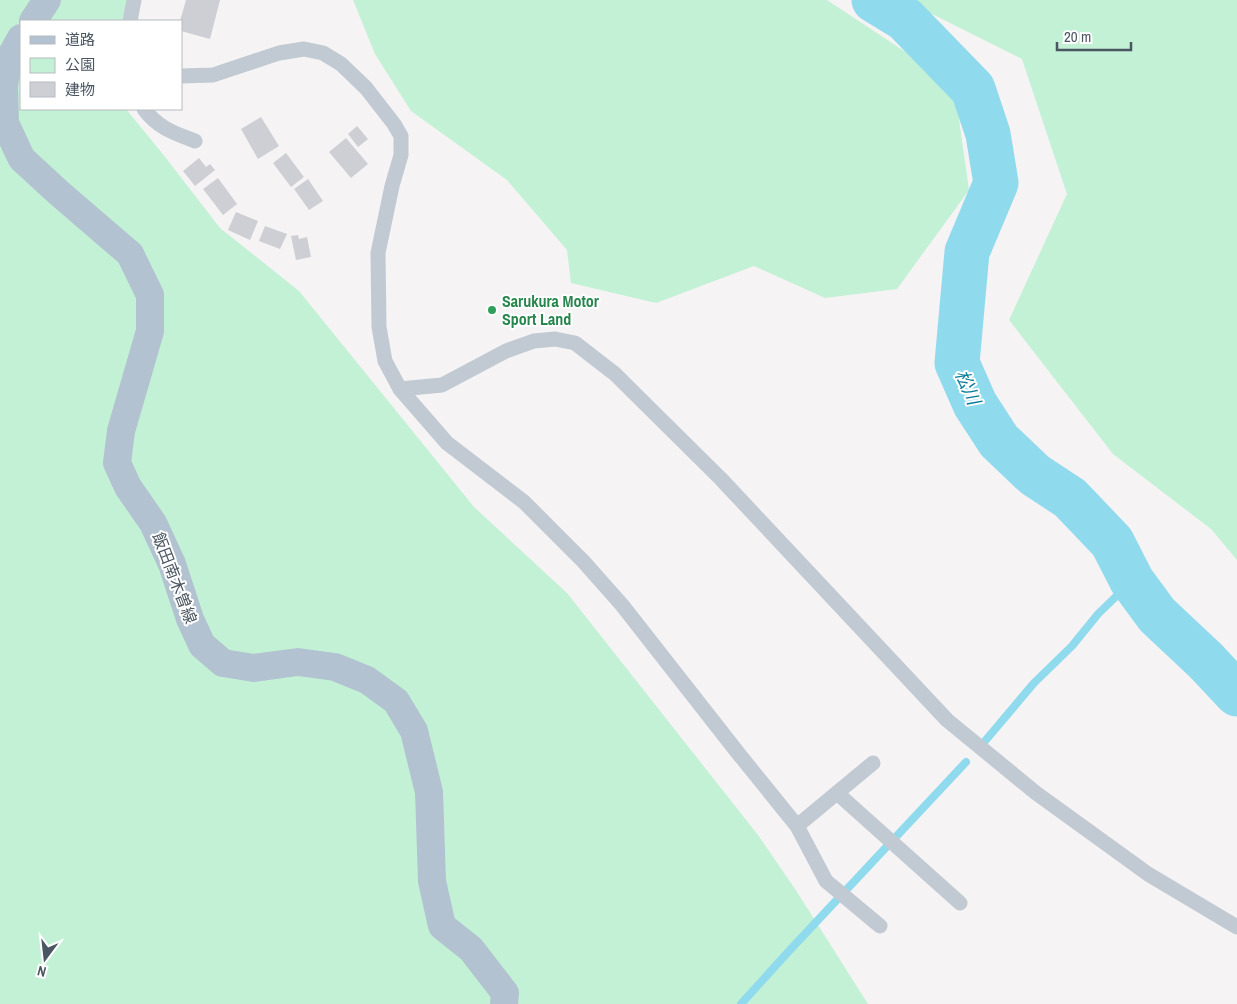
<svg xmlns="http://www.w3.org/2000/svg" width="1237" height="1004" font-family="'Archivo Narrow','Noto Sans JP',sans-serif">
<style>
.green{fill:#c3f1d5}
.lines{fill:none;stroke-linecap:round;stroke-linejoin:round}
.stream{stroke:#90daee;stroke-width:8}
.river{stroke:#90daee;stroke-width:45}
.building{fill:#cdcfd5}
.lane{stroke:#c1cad2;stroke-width:15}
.primary{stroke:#b3c2d1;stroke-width:28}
.leisure-dot{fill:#2e9e5b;stroke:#fff;stroke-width:2}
.labels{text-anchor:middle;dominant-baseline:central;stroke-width:4;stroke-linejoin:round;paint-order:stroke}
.leisure-label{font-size:16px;font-weight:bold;fill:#27864d;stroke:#fff;text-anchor:start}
.street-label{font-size:16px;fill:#4a5661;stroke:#fff}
.water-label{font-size:18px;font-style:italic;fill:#0c7c9b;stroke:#fff}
</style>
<rect width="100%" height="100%" fill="#f5f3f3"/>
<!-- green -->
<path class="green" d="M0 0H130L122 21H21V109H126L162 153 220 228 299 291 474 507 567 593 758 835 797 892 868 1004H0Z
M353 0H827L954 84 969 190 897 289 825 298 754 266 656 303 571 283 567 250 507 180 411 111 375 54Z
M904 0H1237V560L1211 529 1113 454 1009 320 1067 194 1022 59Z"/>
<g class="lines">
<!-- stream -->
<path class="stream" d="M985 741 1034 683 1072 646 1098 614 1132 581
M741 1004 789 951 966 762"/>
<!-- river -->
<path class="river" d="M874 0 905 19 973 89 988 134 996 183 967 252 957 363 975 404 999 441 1035 475 1070 498 1112 542 1132 581 1157 615 1206 661 1237 694"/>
</g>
<!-- building -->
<path class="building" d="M186 0H220L210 39 181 31V21H180Z
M261 117 279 146 258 159 241 129Z
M357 126 368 139 358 147 348 134Z
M346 138 368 164 351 178 329 152Z
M286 153 304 177 291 187 273 163Z
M199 158 206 167 210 164 215 170 195 186 183 171Z
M218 178 237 204 223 215 203 189Z
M308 179 323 201 309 210 294 189Z
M236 212 258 221 250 240 228 230Z
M265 226 287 234 280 249 259 241Z
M298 235 299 239 307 237 311 257 296 260 291 236Z"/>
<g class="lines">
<!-- lane -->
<path class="lane" d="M130 21 134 0
M181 76 213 75 279 53 304 49 323 53 341 64 366 88 394 124 401 136V155L392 186 378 253 379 327 385 361 400 389 447 443 524 502 583 561 622 605 738 753 797 826 826 881 880 926
M144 109C158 128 174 133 195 141
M400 389 442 385 506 351 534 341 555 339 575 343 615 374 721 479 947 720 1036 793 1148 874 1237 927
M837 793 960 903
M797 826 873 763"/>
<!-- primary -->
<path class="primary" d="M33 21 47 0
M21 38 8 61 4 86 5 123 18 151 22 159 59 193 130 254 150 295V331L121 431 117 463 128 487 153 523 172 564 190 619 202 645 223 663 254 668 298 662 335 667 367 680 396 701 414 731 429 792 432 881 442 926 471 949 505 993 504 1004"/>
</g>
<!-- markers -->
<circle class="leisure-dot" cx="492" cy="310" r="5"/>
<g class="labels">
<!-- leisure labels -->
<g class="leisure-label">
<text x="502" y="301">Sarukura Motor<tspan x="502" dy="18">Sport Land</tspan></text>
</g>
<!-- street labels -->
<g class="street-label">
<text transform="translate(175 578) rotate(69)">飯田南木曽線</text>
</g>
<!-- water labels -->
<g class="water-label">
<text transform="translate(968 387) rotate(66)">松川</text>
</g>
</g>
<!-- legend -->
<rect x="20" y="20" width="162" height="90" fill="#ffffff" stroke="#b7bbc0"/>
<rect x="30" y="36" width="25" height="8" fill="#b3c2d1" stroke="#b7bbc0"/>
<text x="65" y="45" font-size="15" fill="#4a5661">道路</text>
<rect x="30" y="58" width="25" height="15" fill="#c3f1d5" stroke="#b7bbc0"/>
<text x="65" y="70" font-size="15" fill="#4a5661">公園</text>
<rect x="30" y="82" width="25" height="15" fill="#cdcfd5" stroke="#b7bbc0"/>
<text x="65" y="95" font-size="15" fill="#4a5661">建物</text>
<!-- north arrow -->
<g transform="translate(45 959) rotate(195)" stroke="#ffffff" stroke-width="4" paint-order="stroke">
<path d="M0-4L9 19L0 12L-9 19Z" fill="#4a5661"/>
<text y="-8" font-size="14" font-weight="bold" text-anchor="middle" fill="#4a5661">N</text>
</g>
<!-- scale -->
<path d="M1057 42v8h74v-8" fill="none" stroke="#4a5661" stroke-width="2.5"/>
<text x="1064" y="42" font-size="15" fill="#4a5661" stroke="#ffffff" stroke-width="4" paint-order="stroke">20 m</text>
</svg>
